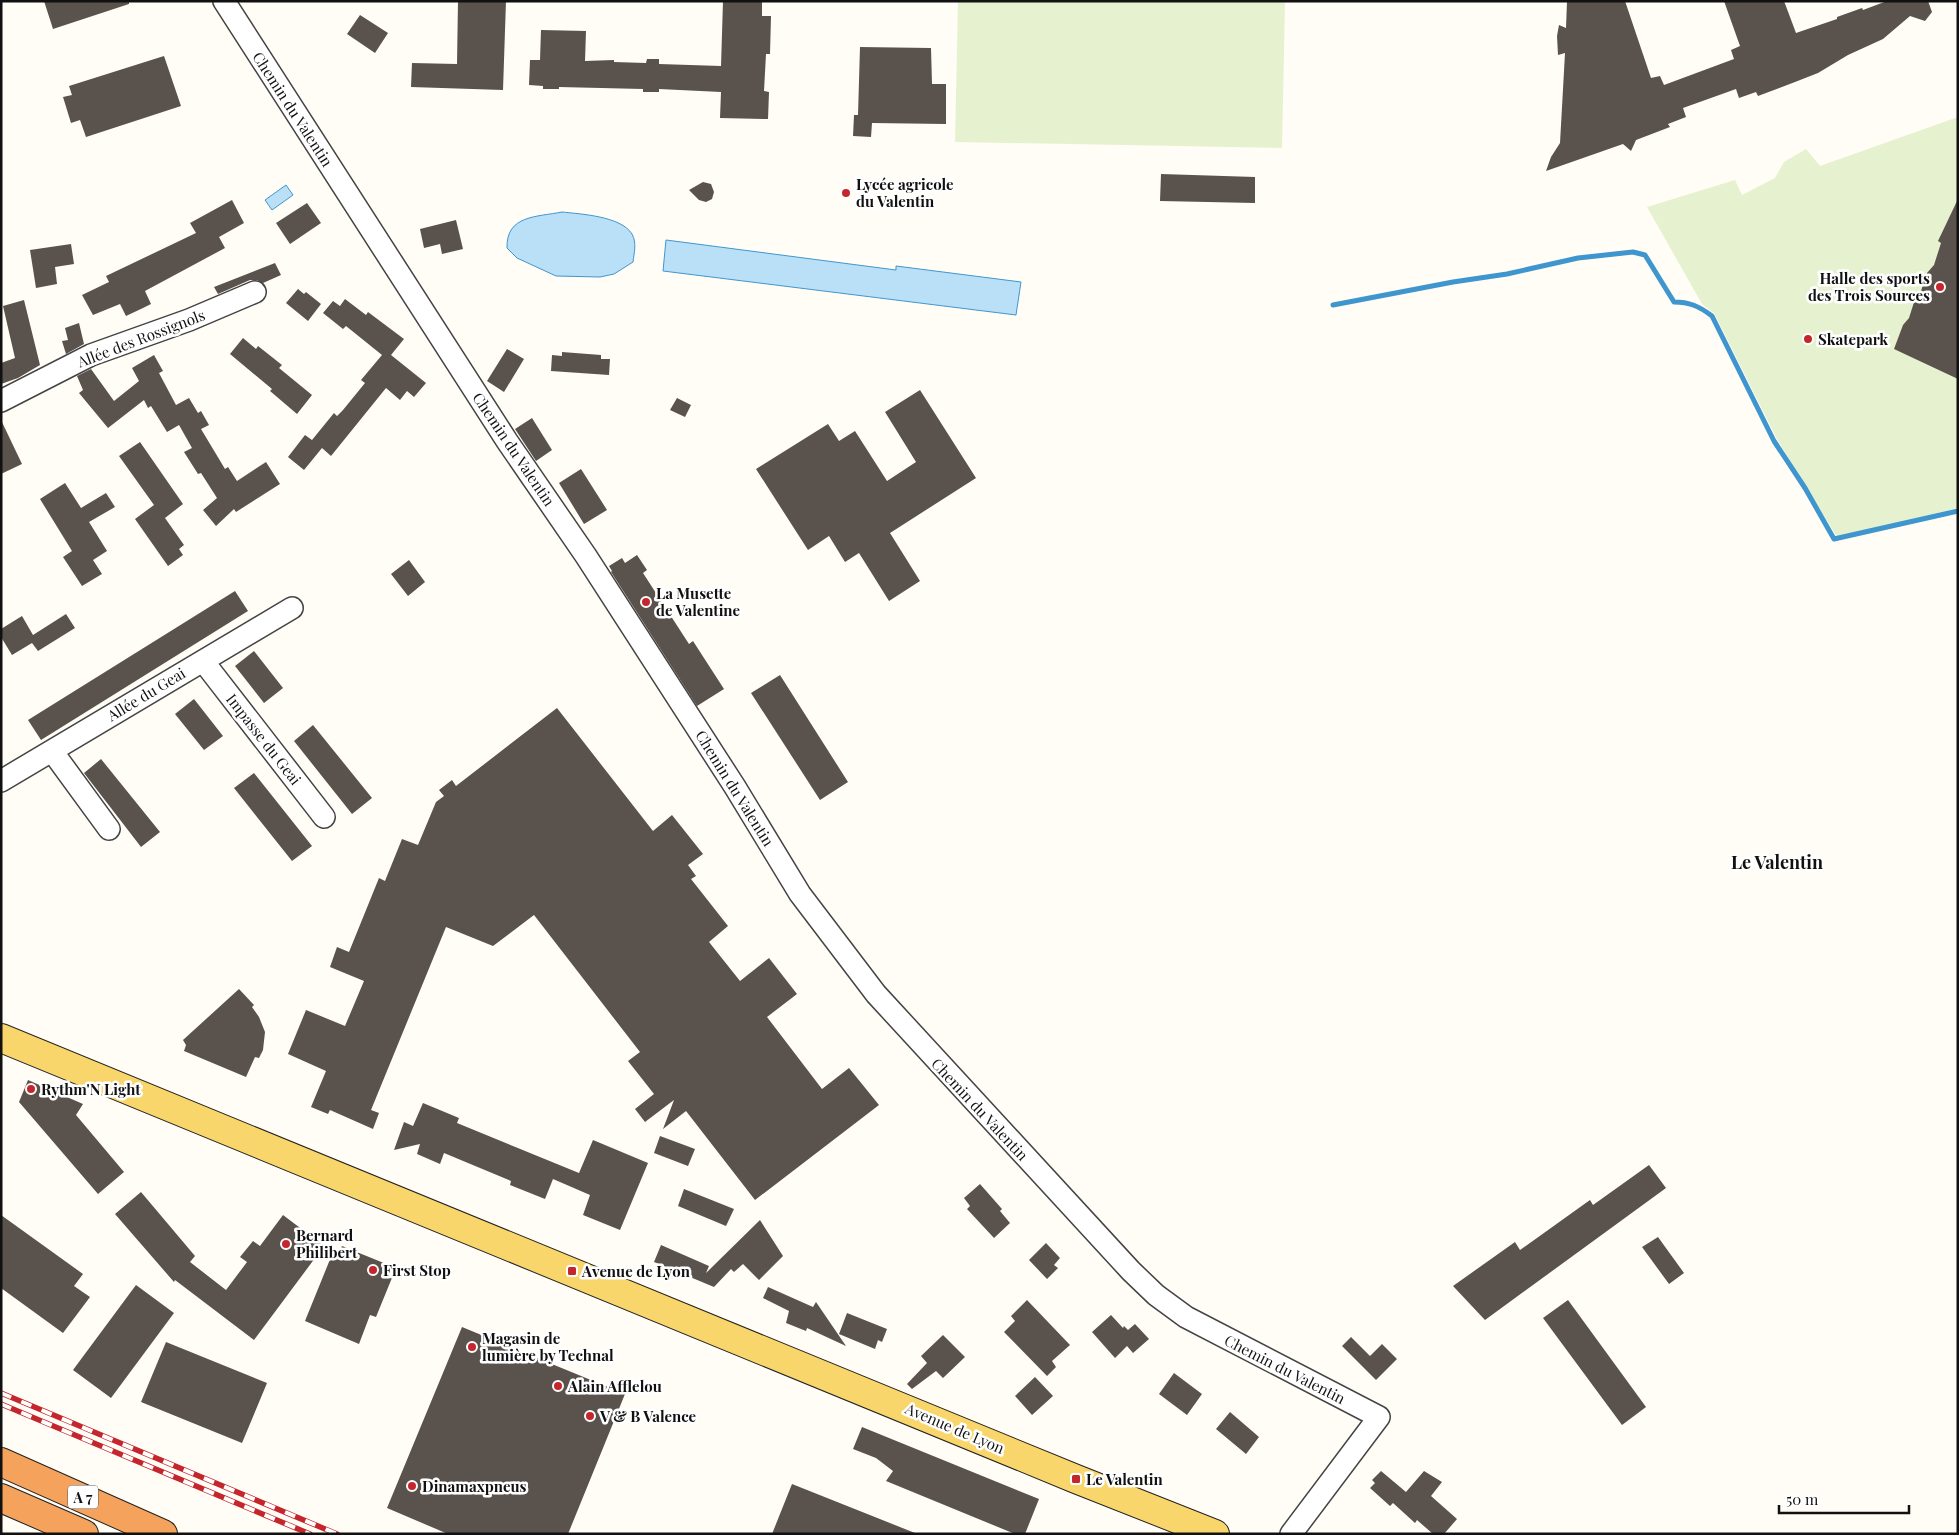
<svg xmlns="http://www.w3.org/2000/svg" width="1959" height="1535" font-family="'Playfair Display',serif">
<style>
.pitch{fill:#e6f2cf}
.water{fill:#b9e0f7;stroke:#3f96cf}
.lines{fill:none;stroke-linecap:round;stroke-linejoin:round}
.stream{stroke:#3f96cf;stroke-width:5}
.building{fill:#5a524d}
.minor-casing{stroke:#444;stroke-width:24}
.primary-casing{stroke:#222;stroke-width:30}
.motorway-casing{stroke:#222;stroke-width:30}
.minor{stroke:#fff;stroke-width:21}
.primary{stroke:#f9d66b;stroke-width:28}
.motorway{stroke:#f5a25d;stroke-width:28}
.rail-casing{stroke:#c4262e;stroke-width:5.5}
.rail{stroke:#fff;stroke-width:4;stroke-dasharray:11;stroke-linecap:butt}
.poi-dot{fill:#c4262e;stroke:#fff;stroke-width:2}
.labels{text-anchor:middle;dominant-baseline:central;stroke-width:5;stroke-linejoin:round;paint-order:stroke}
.shield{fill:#fff;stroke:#585858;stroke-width:1}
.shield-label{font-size:14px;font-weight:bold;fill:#111}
.street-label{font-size:15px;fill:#111;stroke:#fff}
.poi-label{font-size:15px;font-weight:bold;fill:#111;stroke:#fff;text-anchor:start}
.quarter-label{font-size:18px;font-weight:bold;fill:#111;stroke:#fff}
</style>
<rect width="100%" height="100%" fill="#fffdf5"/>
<!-- pitch -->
<path class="pitch" d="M958 1H1285L1282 148 955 142Z
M1958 117V508L1837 537 1777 439 1714 313 1702 304 1647 207 1735 180 1742 195 1775 178 1784 162 1806 149 1820 166Z"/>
<!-- water -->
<path class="water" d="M286 185 293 195 272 210 265 200Z
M562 212C580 214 621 216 632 234 637 243 634 253 633 262L614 274 600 277 556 276 517 258 507 248C506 215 537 217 562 212Z
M666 240 896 270V266L1021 282 1016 315 663 271Z"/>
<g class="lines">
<!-- stream -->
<path class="stream" d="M1333 305 1453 282 1507 274 1578 258 1633 252 1645 255 1674 302C1689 302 1699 306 1712 316L1774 441 1805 488 1834 539 1958 511"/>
</g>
<!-- building -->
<path class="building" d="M44 1H129V4L53 29Z
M458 1H506L503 90 411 87 412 63 457 64Z
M723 1H762V16H771L770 54H766L764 91 769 92 768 119 720 118 721 92 659 89V92H643V89L559 87V89H543V86L529 85 530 60H540L541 30 586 31 585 61 614 60V62L646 63 647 59H659V64L721 66Z
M1567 1H1625L1651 78 1660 76 1664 85 1734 59 1731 50 1740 46 1724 1H1784L1796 33 1837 19V17L1862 8 1863 10 1887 1H1928L1932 12 1925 21 1910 16 1883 39 1848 55 1818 73 1795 82 1758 96 1756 92 1739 98 1736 89 1683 108 1686 117 1668 124 1670 127 1636 140 1631 151 1623 144 1546 171 1551 157 1560 143 1565 53 1558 55 1557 36 1559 25 1566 28Z
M360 15 388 33 375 53 347 34Z
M860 47 931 48 932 84H946V124L872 123 871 137 853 136 854 115H858Z
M164 56 181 106 86 137 80 120 71 123 63 97 72 95 69 86Z
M1161 174 1255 177V203L1160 201Z
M703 182 711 184 714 192 712 199 706 202 699 200 689 190Z
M1958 199V379L1894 349 1903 325 1909 318 1915 299 1920 294 1927 273 1934 265 1941 243 1938 241Z
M232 200 244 223 219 237 225 248 145 291 151 304 143 308 126 316 120 304 93 315 82 295 109 282 106 276 196 233 190 223Z
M307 203 321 223 290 244 276 223Z
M456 220 463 249 442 254 440 244 424 248 420 229Z
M71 244 74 264 55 267 57 284 36 288 30 250Z
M275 263 281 275 263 283 257 280H250L218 294 214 287Z
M298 289 304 294 306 292 321 304 308 321 286 303Z
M345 299 366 315 368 312 404 339 391 355 426 383 414 397 407 391 400 400 386 388 331 456 322 448 304 470 288 457 305 435 312 440 334 413 337 416 343 410 365 383 361 380 382 355 346 326 343 329 323 313 333 301 340 306Z
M24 300 40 365 18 378 1 384V363L15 358 3 306Z
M79 323 84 344 66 354 62 341 68 340 65 328Z
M243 338 256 349 258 346 282 365 279 368 312 395 297 414 270 391 272 389 230 354Z
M507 349 524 359 504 392 487 381Z
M562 352 601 355V359H610L609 375 551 371 552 355 562 356Z
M154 355 163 371 159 373 176 405 189 398 198 413 201 411 209 425 201 429 225 469 228 467 237 481 266 462 280 484 236 512 234 509 216 526 203 510 217 498 201 473 198 474 184 452 192 448 179 425 167 432 151 406 148 408 144 400 108 428 79 393 83 390 77 376 91 369 114 401 139 381 132 368Z
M920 390 976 478 890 533 920 581 889 601 859 553 845 562 829 536 808 550 756 469 828 424 839 441 855 431 887 481 916 462 885 412Z
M677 398 691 405 685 417 670 410Z
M532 418 552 450 536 461 515 429Z
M1 420 22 464 1 474Z
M140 442 183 504 165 518 184 545 179 549 183 555 168 566 135 519 154 505 119 456Z
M581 469 607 510 584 524 559 483Z
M65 483 81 508 106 493 115 507 89 522 107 551 93 560 102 574 82 586 63 557 72 551 40 499Z
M637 555 647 570 643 573 689 644 693 641 724 689 697 706 611 572 612 571 609 566 622 558 625 563Z
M409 560 425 582 408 596 391 574Z
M235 591 248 611 41 740 28 720Z
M66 614 75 628 38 651 32 643 12 655 1 637V629L22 616 33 635Z
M254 651 283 688 264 703 235 666Z
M780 675 848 782 820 800 751 693Z
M194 699 223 736 204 750 175 714Z
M557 708 653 831 672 815 703 854 688 865 696 876 691 879 728 926 709 942 740 981 769 958 797 994 767 1017 822 1089 849 1068 879 1105 755 1200 686 1111 663 1129 674 1100 645 1122 635 1109 654 1094 628 1061 640 1052 534 915 493 946 446 927 371 1110 379 1113 373 1129 330 1110 328 1114 311 1107 326 1071 288 1054 306 1010 345 1026 364 981 330 967 337 947 349 952 379 878 385 881 402 839 418 845 436 802 444 796 439 790 452 780 456 786Z
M313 725 372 798 352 814 294 741Z
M101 759 160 832 141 847 84 773Z
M254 773 312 846 292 861 234 788Z
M239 989 254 1005 252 1007 259 1017 265 1032 263 1050 259 1058 255 1057 246 1077 184 1051 186 1045 183 1040Z
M28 1080 83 1104 76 1115 124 1172 98 1194 19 1102Z
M423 1103 459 1118 457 1123 579 1173 593 1140 648 1163 620 1230 583 1215 590 1195 553 1179 545 1199 510 1185 511 1181 444 1153 440 1164 417 1154 420 1144 394 1150 404 1122 413 1126Z
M660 1136 695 1149 688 1166 654 1153Z
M1649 1165 1666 1188 1485 1320 1453 1286 1515 1242 1520 1250 1590 1200 1593 1205Z
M980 1184 1002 1209 1000 1211 1010 1223 994 1238 967 1209 970 1206 964 1198Z
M684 1189 734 1209 726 1226 678 1206Z
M141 1192 195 1256 190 1262 226 1290 247 1262 240 1257 253 1241 260 1246 283 1215 324 1246 254 1340 175 1280 174 1282 115 1214Z
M1 1215 83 1274 74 1286 90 1297 63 1333 1 1288Z
M760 1220 783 1256 759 1280 743 1264 734 1272 731 1269 714 1287 654 1262 661 1245 709 1266 706 1273Z
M1658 1237 1684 1273 1669 1284 1642 1247Z
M1046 1243 1060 1258 1054 1265 1058 1268 1047 1279 1029 1260Z
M342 1246 396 1268 376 1317 370 1315 359 1344 305 1321 333 1252 338 1256Z
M136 1285 174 1313 111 1398 73 1370Z
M768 1287 813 1307 816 1302 846 1346 807 1328 806 1331 786 1323 789 1311 763 1298Z
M1027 1300 1070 1345 1052 1361 1056 1367 1047 1376 1004 1332 1015 1321 1011 1316Z
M1568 1300 1646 1407 1622 1425 1543 1318Z
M847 1313 887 1329 882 1342 878 1340 875 1349 839 1334Z
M1111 1315 1123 1328 1124 1326 1128 1330 1135 1324 1149 1339 1133 1353 1127 1346 1115 1358 1092 1332Z
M462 1327 625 1394 568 1534H448L387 1508Z
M943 1335 965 1357 943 1378 936 1371 912 1389 907 1384 927 1363 921 1356Z
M1351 1337 1370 1356 1382 1344 1397 1359 1376 1380 1342 1346Z
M166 1342 267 1383 242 1443 141 1402Z
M1174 1373 1202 1394 1187 1415 1159 1394Z
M1035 1377 1053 1396 1032 1415 1015 1396Z
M1230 1412 1259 1437 1246 1454 1216 1429Z
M862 1427 1039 1499 1025 1534H1015L886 1481 893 1471 876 1458 853 1449Z
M1381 1471 1406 1492 1424 1471 1442 1482 1431 1496 1457 1519 1444 1534H1433L1417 1520 1415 1523 1393 1503 1390 1506 1370 1488 1375 1483 1372 1480Z
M792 1484 915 1533V1534H772Z"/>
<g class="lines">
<!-- minor casing -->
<g class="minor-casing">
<path id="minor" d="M224 1 507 441 586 556 735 787 800 894 876 994 1131 1271 1156 1295 1186 1317 1379 1417 1291 1534
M1 401 91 355 189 320 255 292
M203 661 324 817
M52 751 109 829
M1 781 292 608"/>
</g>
<!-- primary casing -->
<g class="primary-casing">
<path id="primary" d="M1 1038 1076 1479 1215 1534"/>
</g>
<!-- motorway casing -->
<g class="motorway-casing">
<path id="motorway" d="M1 1462 163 1534
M1 1498 84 1534"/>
</g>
<!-- minor -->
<use href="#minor" class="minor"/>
<!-- primary -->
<use href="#primary" class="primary"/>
<!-- motorway -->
<use href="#motorway" class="motorway"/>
<!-- rail casing -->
<g class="rail-casing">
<path id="rail" d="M1 1393 337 1534
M1 1404 310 1534"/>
</g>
<!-- rail -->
<use href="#rail" class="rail"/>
</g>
<!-- markers -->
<g class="poi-dot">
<circle cx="846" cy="193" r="5"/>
<circle cx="1940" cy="287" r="5"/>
<circle cx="1808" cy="339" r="5"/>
<circle cx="646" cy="602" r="5"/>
<circle cx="31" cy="1089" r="5"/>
<circle cx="286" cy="1244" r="5"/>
<circle cx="373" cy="1270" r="5"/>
<rect x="567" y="1266" width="10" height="10" rx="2.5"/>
<circle cx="472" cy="1347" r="5"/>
<circle cx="558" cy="1386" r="5"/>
<circle cx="590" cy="1416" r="5"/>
<rect x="1071" y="1474" width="10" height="10" rx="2.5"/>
<circle cx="412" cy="1486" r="5"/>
</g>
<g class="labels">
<!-- shield labels -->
<rect class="shield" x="68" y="1485.5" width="30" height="23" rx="4"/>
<g class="shield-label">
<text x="83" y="1497">A 7</text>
</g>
<!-- street labels -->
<g class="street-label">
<text transform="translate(293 109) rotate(57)">Chemin du Valentin</text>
<text transform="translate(141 338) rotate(-21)">Allée des Rossignols</text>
<text transform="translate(514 449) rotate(56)">Chemin du Valentin</text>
<text transform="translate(146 694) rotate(-31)">Allée du Geai</text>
<text transform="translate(264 739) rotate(52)">Impasse du Geai</text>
<text transform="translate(735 788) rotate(58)">Chemin du Valentin</text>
<text transform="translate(980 1109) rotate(47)">Chemin du Valentin</text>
<text transform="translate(1285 1369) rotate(27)">Chemin du Valentin</text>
<text transform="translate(955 1428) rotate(23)">Avenue de Lyon</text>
</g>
<!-- poi labels -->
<g class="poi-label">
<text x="856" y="184">Lycée agricole<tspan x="856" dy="17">du Valentin</tspan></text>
<text x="1930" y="278" text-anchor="end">Halle des sports<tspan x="1930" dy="17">des Trois Sources</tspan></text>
<text x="1818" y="339">Skatepark</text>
<text x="656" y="593">La Musette<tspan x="656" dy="17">de Valentine</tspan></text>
<text x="41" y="1089">Rythm'N Light</text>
<text x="296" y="1235">Bernard<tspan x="296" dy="17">Philibert</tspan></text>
<text x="383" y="1270">First Stop</text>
<text x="582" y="1271">Avenue de Lyon</text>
<text x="482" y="1338">Magasin de<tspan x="482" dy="17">lumière by Technal</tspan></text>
<text x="568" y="1386">Alain Afflelou</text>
<text x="600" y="1416">V &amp; B Valence</text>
<text x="1086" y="1479">Le Valentin</text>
<text x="422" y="1486">Dinamaxpneus</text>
</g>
<!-- quarter labels -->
<g class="quarter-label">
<text x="1777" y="862">Le Valentin</text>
</g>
</g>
<!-- border -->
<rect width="1959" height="1535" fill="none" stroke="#111111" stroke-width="5"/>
<!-- scale -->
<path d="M1779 1505v8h130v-8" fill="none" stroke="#111111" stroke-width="2.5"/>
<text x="1786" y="1505" font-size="15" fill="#111111" stroke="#ffffff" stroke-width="4" paint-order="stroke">50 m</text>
</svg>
